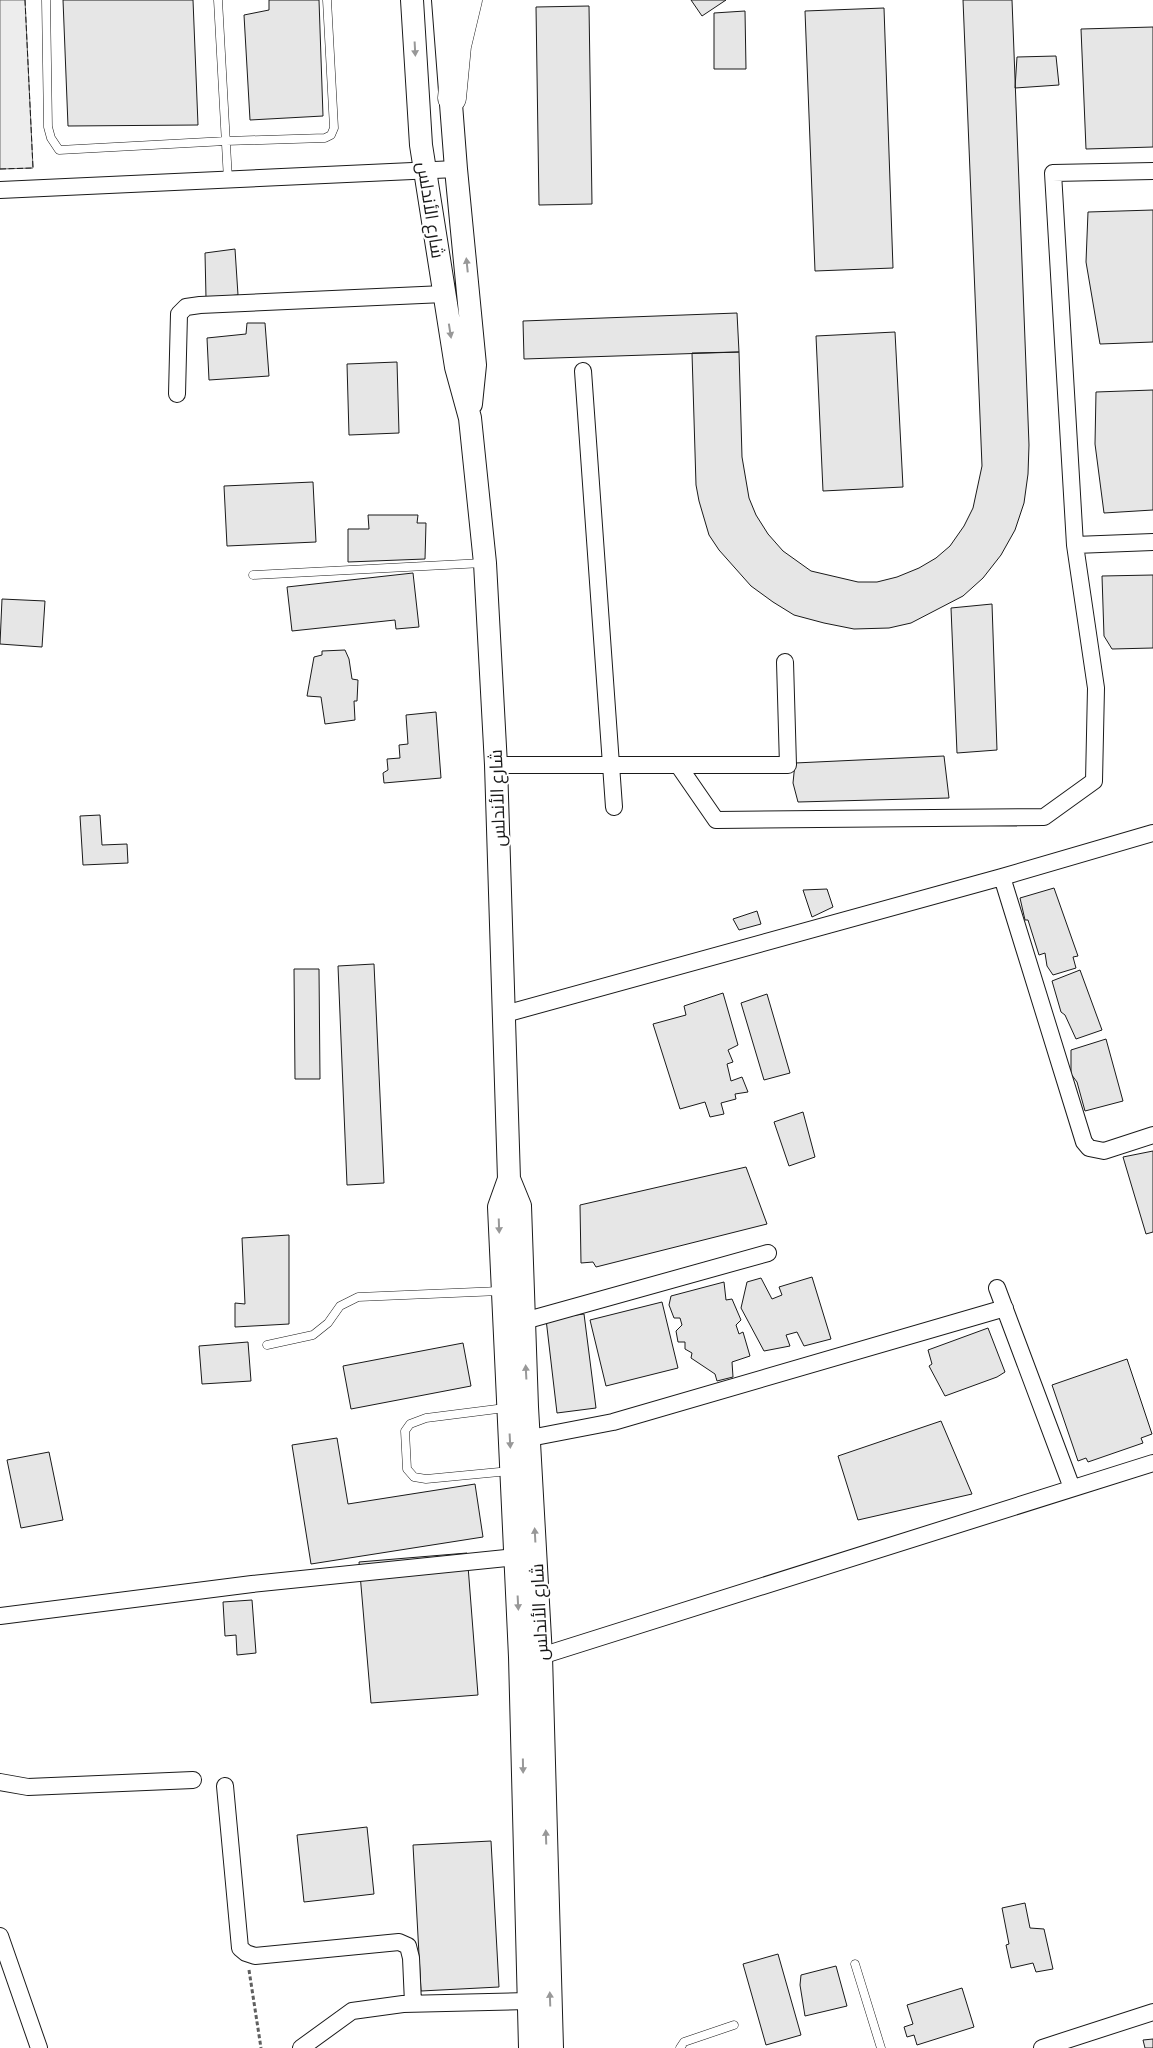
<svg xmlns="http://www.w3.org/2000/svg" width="1153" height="2048" font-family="'IBM Plex Sans',Cairo,sans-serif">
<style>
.built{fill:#ededed;stroke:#6a6a6a}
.building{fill:#e6e6e6;stroke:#1a1a1a}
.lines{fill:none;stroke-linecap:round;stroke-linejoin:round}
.lane-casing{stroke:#1a1a1a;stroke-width:9}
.street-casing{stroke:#1a1a1a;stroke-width:18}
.secondary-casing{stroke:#1a1a1a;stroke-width:24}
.highway-casing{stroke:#1a1a1a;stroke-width:29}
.path{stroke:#5f5f5f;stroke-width:3;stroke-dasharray:4 2.5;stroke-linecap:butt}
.lane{stroke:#fff;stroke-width:8}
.street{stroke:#fff;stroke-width:16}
.secondary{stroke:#fff;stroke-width:22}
.highway{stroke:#fff;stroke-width:28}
.fence{stroke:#1a1a1a;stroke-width:1;stroke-dasharray:6 2.5;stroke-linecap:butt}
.oneway{fill:#989898}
.labels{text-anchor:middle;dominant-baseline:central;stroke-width:4;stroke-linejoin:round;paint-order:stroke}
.street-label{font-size:18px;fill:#1a1a1a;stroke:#fff}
</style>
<rect width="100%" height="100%" fill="#fff"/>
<!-- built -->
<path class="built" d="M0 0H25L33 168 0 169Z"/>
<!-- building -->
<path class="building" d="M63 0H193L198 125 68 126Z
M269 0H319L323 116 250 120 244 15 269 10Z
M691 0H726L702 16Z
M963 0H1012L1029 445 1028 474 1024 503 1015 530 1001 555 983 578 963 596 911 623 889 628 854 629 824 623 794 615 773 602 751 586 719 550 709 535 699 501 696 485 692 353 739 352 742 457 749 498 756 515 768 534 783 551 811 571 858 582H877L897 577 919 568 936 558 950 546 964 526 973 508 982 466Z
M589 6 592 204 539 205 536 7Z
M884 8 893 268 815 271 805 11Z
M745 11 746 69H714V13Z
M1153 27V147L1086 149 1081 29Z
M1056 56 1059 85 1015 88 1017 57Z
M1153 210V342L1100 344 1086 262 1088 212Z
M235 249 238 295 206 298 205 253Z
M737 313 739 352 524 359 523 321Z
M247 323H265L269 376 209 380 207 338 246 334Z
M895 332 903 487 823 491 816 336Z
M397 362 399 433 349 435 347 364Z
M1153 390V510L1104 513 1095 444 1096 392Z
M313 482 316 542 227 546 224 486Z
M368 515H418L417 523H426L425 559 348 562V529H369Z
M413 573 419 627 396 629 395 620 292 631 287 587Z
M1153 575V648L1112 649 1104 636 1102 576Z
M2 599 45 601 42 647 0 644Z
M992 604 997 750 957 753 951 608Z
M345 650 349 659 352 679 358 680 357 701H354L355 720 325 724 321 697 307 696 314 657 322 655V651Z
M436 712 441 778 384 783 383 773 388 770 387 759 400 758 399 745 408 744 406 715Z
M944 756 949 798 798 802 793 783 795 763Z
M100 815 102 845 127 844 128 863 83 865 80 816Z
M1054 888 1078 956 1073 957 1076 968 1053 975 1047 966 1045 953 1039 955 1028 920H1025L1020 898Z
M827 889 833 907 812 917 803 890Z
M757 911 761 924 739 930 733 919Z
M374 964 384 1183 347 1185 338 966Z
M294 969H319L320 1079H295Z
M1080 970 1102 1030 1076 1039 1065 1015 1061 1012 1052 981Z
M723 993 738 1045 728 1050 733 1062 727 1064 731 1081 742 1077 748 1092 735 1094 736 1099 721 1103 724 1114 710 1117 705 1102 680 1109 653 1024 686 1015 684 1006Z
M767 994 790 1073 764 1080 741 1003Z
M1106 1039 1123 1101 1085 1111 1077 1082 1071 1074V1050Z
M803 1112 815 1157 789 1166 774 1122Z
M1153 1151V1232L1146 1234 1123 1157Z
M746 1167 767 1224 596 1267 593 1262 581 1263 580 1205Z
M289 1235V1324L235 1327V1303L245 1304 242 1238Z
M812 1277 831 1339 804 1346 797 1332 786 1335 790 1346 764 1351 741 1308 747 1282 761 1278 772 1299 782 1295 779 1287Z
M724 1282 726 1300 732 1299 741 1320 736 1325 739 1334 743 1332 750 1356 732 1362 733 1377 717 1381 715 1374 691 1358 692 1353 685 1349V1342H678L676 1331 682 1325 680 1318H674L669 1305 671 1296Z
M662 1302 678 1368 606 1386 590 1320Z
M584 1314 596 1408 557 1413 546 1319Z
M988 1328 1005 1372 997 1377 945 1396 929 1366 932 1364 928 1350Z
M248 1342 251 1381 202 1384 199 1346Z
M463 1343 471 1386 351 1409 343 1366Z
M1127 1359 1152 1434 1141 1438 1143 1443 1088 1462 1086 1458 1078 1461 1052 1385Z
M941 1421 972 1494 858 1520 838 1456Z
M337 1438 348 1504 475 1484 483 1537 311 1564 292 1445Z
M49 1452 63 1520 21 1528 7 1460Z
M467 1553 478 1695 371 1703 359 1562Z
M252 1600 256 1653 237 1655 236 1635 225 1636 223 1602Z
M367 1827 374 1894 304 1902 297 1835Z
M491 1841 499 1987 421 1991 413 1845Z
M1025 1903 1030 1928 1044 1929 1053 1969 1036 1972 1033 1963 1011 1968 1006 1945 1009 1944 1002 1908Z
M778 1954 801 2035 766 2045 743 1964Z
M836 1966 847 2006 805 2016 800 1985 801 1975Z
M962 1988 974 2027 917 2045 914 2035 907 2037 904 2027 913 2024 907 2005Z
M1153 2039V2048H1145L1143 2040Z"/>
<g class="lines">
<!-- lane casing -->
<g class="lane-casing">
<path id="lane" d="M46 0 48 127 51 138 59 150 226 141 325 138 331 135 334 128 327 0
M218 0 228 180
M253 575 483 563
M267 1345 313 1335 328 1323 340 1306 358 1297 500 1291
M505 1408 426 1418 410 1424 405 1431 407 1469 414 1477 426 1479 510 1471
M855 1964 881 2048
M680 2048 684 2042 734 2025"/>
</g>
<!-- street casing -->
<g class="street-casing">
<path id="street" d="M0 190 456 169
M583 371 614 807
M177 394 179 314 186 307 200 305 444 294
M1075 545 1153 542
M496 765H788L785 662
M678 765 716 820 1044 817 1094 781 1096 688 1075 545 1053 173 1153 171
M1002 877 1084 1142 1089 1148 1104 1151 1153 1135
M505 1014 1002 877 1153 833
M997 1288 1072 1488
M524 1321 768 1253
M530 1438 613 1422 1005 1308
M0 1616 252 1584 516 1557
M541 1656 1153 1463
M0 1782 28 1787 193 1780
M225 1786 240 1948 246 1953 255 1956 399 1942 408 1946 411 1958 413 2003
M0 1936 39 2048
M301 2048 352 2011 403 2004 528 2001
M1042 2048 1153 2012"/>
</g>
<!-- secondary casing -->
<g class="secondary-casing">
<path id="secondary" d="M412 0 421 145 456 367 470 418 485 563 496 765 509 1179 499 1207 520 1657 530 2048
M443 0 456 169 475 365 471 404
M509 1179 520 1206 527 1407 541 1656 552 2048"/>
</g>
<!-- highway casing -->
<g class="highway-casing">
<path id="highway" d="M452 98 457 46 468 0"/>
</g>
<!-- path -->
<path class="path" d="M249 1970 261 2048"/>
<!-- lane -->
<use href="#lane" class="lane"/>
<!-- street -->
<use href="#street" class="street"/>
<!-- secondary -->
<use href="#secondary" class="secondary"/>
<!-- highway -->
<use href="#highway" class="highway"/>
<!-- fence -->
<path class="fence" d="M0 169 33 168 25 0"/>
</g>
<!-- one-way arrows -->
<defs><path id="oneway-solid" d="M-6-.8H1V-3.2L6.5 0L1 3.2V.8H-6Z" transform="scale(1.25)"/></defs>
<g class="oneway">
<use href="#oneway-solid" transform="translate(415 49) rotate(87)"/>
<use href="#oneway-solid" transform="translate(467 265) rotate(-96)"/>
<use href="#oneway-solid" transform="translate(450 331) rotate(81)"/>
<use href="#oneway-solid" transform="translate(499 1226) rotate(88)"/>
<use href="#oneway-solid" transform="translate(526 1372) rotate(-93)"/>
<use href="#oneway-solid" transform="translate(510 1441) rotate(87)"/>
<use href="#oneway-solid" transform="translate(535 1535) rotate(-93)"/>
<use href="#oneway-solid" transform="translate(518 1603) rotate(87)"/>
<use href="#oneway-solid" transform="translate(523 1766) rotate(89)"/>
<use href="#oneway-solid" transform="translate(546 1837) rotate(-92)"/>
<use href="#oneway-solid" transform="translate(550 1999) rotate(-92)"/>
</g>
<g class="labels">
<!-- street labels -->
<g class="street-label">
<text transform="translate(431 210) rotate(81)">شارع الأندلس</text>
<text transform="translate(497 798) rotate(-92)">شارع الأندلس</text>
<text transform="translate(539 1612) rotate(-93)">شارع الأندلس</text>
</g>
</g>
</svg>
